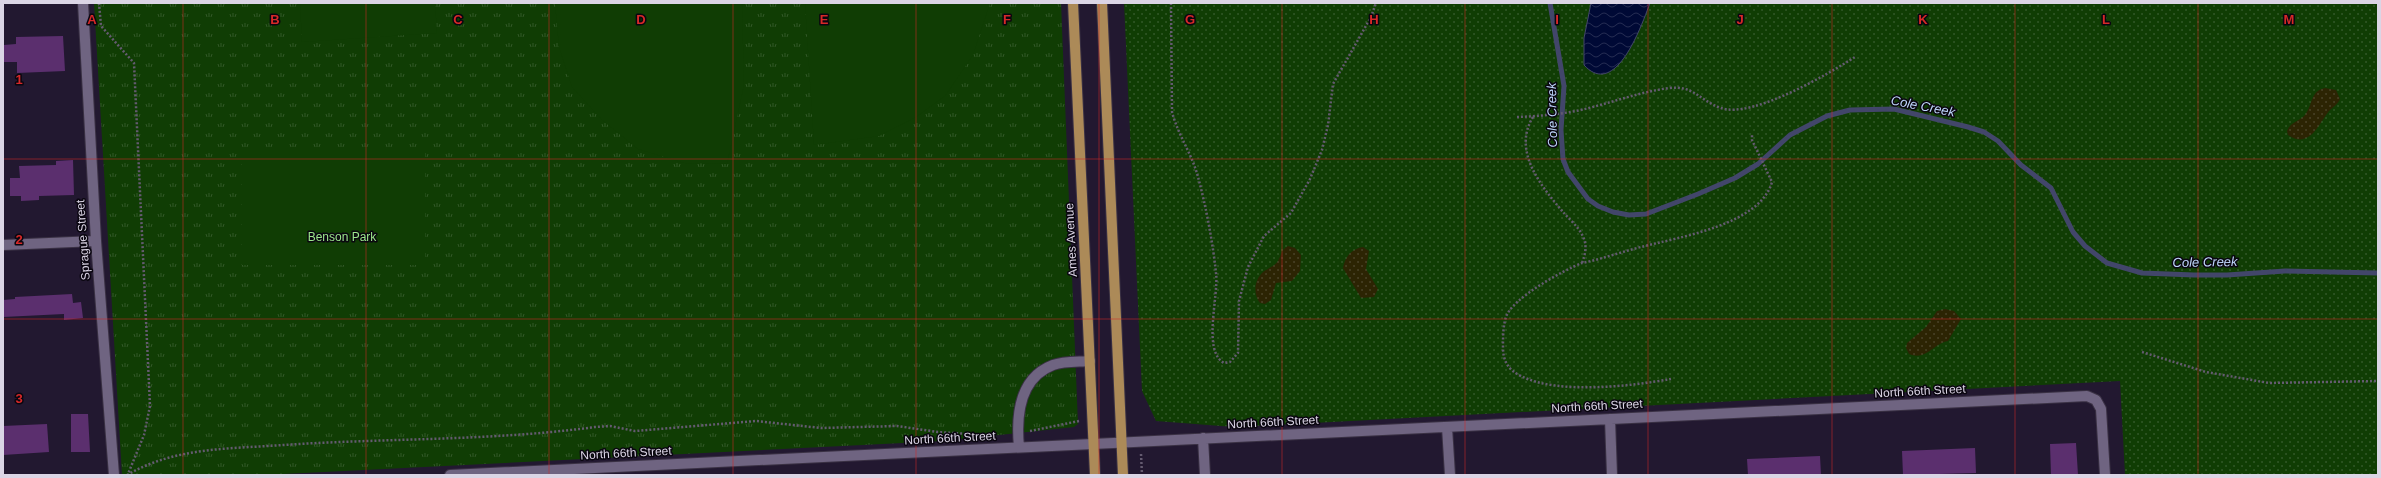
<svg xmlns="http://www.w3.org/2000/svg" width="2381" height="478" font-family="Arial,sans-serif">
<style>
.grass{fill:url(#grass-dots)}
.sand{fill:url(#sand-dots)}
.park{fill:url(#park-tufts)}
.pitch{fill:#103d04}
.water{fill:url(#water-waves);stroke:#42466a}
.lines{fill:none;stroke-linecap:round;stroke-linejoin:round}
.stream{stroke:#42466a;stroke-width:5}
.building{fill:#5b2f6e}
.minor-casing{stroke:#3a3144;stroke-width:12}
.major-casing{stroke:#3a3144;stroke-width:12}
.path{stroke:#645b70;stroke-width:2.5;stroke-dasharray:2 2;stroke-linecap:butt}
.minor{stroke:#6f6481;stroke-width:10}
.major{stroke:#ac8a58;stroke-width:10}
.grid{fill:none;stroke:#d62828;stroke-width:1;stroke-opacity:0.55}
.labels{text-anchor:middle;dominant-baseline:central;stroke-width:3;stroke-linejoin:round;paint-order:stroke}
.park-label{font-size:12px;fill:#9be68b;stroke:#0a0610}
.street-label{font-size:12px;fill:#dbd5e5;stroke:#0a0610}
.water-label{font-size:13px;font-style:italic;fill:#bfd7fc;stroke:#0a0610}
.grid-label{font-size:13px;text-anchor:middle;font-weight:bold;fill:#d62828;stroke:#0a0610;stroke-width:3;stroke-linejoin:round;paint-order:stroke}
</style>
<defs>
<pattern id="grass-dots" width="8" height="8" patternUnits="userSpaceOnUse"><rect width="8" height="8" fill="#103d04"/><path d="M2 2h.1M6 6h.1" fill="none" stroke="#325828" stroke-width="1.8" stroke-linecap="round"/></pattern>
<pattern id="sand-dots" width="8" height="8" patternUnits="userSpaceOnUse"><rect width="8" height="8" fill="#2c2403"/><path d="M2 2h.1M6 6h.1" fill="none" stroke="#4a4328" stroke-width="1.8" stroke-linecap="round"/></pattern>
<pattern id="park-tufts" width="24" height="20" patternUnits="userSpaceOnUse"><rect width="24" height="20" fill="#103d04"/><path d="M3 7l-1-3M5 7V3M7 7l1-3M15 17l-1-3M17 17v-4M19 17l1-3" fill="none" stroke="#325828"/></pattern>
<pattern id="water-waves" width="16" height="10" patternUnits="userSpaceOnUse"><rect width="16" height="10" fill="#000935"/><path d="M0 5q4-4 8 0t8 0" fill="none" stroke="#252c52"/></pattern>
</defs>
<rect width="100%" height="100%" fill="#221830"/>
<!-- grass -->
<path class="grass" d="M1124 3H2378V475H2125L2120 381 1234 427 1156 421 1142 391Z"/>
<!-- sand -->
<path class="sand" d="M2325 88 2336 90 2340 99C2338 104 2333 107 2329 111 2319 123 2310 150 2288 135L2287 131C2291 121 2299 122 2305 115 2313 105 2310 91 2325 88Z
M1288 246 1295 248 1301 255 1300 271 1292 281 1276 283 1271 300 1265 304 1260 303C1253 294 1254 280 1263 272 1268 268 1275 266 1278 261 1281 255 1282 249 1288 246Z
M1363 247 1369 251 1366 269 1378 289 1374 297 1361 298 1343 268C1345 257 1351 249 1363 247Z
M1945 309 1954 311 1961 319 1948 341C1933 344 1926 361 1909 354L1906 348 1907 343 1926 327 1937 311Z"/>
<!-- park -->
<path class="park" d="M94 3H1061L1078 424 1074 427 943 441 263 475H122Z"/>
<!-- pitch -->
<path class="pitch" d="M300 3H435L437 33 302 42Z
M555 3H742L744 85 727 164 684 163 638 149 602 120 572 87 559 47Z
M805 3H990L973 55 945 96 916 117 879 136 814 145Z
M242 152H425V265H242Z"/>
<!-- water -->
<path class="water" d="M1591 3H1650C1642 24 1616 100 1584 65V38Z"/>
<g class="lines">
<!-- stream -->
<path class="stream" d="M1550 3 1564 86 1561 130 1563 159 1568 172 1588 199 1598 206 1613 212 1629 215 1646 214 1698 194 1735 178 1758 164 1790 135 1827 116 1850 110 1894 109 1968 127 1984 132 1998 141 2021 165 2051 188 2073 232 2085 246 2107 263 2142 273 2194 275H2227L2285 271 2378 273"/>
</g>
<!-- building -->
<path class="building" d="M63 36 65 71 17 73V62H4V45L16 44V37Z
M73 160 74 195 39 196V200L21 201V196H10V178H20L19 166 56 165V161Z
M72 294 73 303 81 302 83 318 64 320V314L3 317V300L15 299V297Z
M71 414H88L90 452H71Z
M47 424 49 452 3 455V426Z
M2076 443 2078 475H2051L2050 444Z
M1975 448 1976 473 1903 475 1902 451Z
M1820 456 1821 475H1748L1747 459Z"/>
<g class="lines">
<!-- minor casing -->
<g class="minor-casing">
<path id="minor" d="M83 3 96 241 114 475
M3 245 96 241
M1610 419 1612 475
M1447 427 1450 475
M1203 438 1205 475
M1019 447C1016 416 1019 378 1053 365 1064 361 1078 362 1090 361
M450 475 2087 396 2096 400 2101 409 2105 475"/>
</g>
<!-- major casing -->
<g class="major-casing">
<path id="major" d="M1073 3 1095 475
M1102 3 1123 475"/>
</g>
<!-- path -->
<path class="path" d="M99 3 101 26 134 63 150 406 144 435 128 474
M1171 3 1172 112C1178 135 1192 154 1198 177 1206 206 1213 244 1216 273 1219 296 1202 351 1224 363L1230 362 1238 353 1239 301 1248 267 1264 236 1291 213 1310 179 1322 150 1328 125 1333 84 1371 17 1376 3
M1517 117C1541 116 1566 114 1589 108 1616 101 1641 92 1669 88 1694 85 1700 101 1721 108 1752 119 1828 74 1855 57
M1533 117C1512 151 1541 186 1563 212 1570 220 1580 228 1584 239 1587 247 1585 255 1582 263
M2142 352 2206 372 2269 383 2378 381
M1671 379C1631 386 1558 395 1521 376 1508 370 1503 361 1503 347 1503 337 1503 326 1506 317 1512 298 1564 270 1582 263 1602 259 1621 252 1641 247 1679 237 1760 225 1772 182L1752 140V134
M1030 431 1079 421
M1141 454 1142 475
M127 475C175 447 229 449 283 445 387 438 492 441 595 427L610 426 635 431 756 421 821 428 897 426 938 432 985 435"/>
<!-- minor -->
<use href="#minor" class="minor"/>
<!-- major -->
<use href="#major" class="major"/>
</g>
<!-- grid -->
<path class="grid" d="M183 3V475M366 3V475M549 3V475M733 3V475M916 3V475M1099 3V475M1282 3V475M1465 3V475M1648 3V475M1832 3V475M2015 3V475M2198 3V475M3 159H2378M3 319H2378"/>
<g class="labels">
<!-- park labels -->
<g class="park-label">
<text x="342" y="237">Benson Park</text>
</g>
<!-- street labels -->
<g class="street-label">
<text transform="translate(83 240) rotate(-94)">Sprague Street</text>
<text transform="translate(1071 240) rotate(-93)">Ames Avenue</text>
<text transform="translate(1920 391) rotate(-3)">North 66th Street</text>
<text transform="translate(1597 406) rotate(-3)">North 66th Street</text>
<text transform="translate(1273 422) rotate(-3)">North 66th Street</text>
<text transform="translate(950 438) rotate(-3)">North 66th Street</text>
<text transform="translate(626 453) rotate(-3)">North 66th Street</text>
</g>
<!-- water labels -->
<g class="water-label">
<text transform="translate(1923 106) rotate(11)">Cole Creek</text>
<text transform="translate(1552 115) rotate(-91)">Cole Creek</text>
<text transform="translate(2205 262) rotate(-1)">Cole Creek</text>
</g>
</g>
<g class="grid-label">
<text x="92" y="24">A</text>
<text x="275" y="24">B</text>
<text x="458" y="24">C</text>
<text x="641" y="24">D</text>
<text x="824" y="24">E</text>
<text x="1007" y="24">F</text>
<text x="1190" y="24">G</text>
<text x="1374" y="24">H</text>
<text x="1557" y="24">I</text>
<text x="1740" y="24">J</text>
<text x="1923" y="24">K</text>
<text x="2106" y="24">L</text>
<text x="2289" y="24">M</text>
<text x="19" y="84">1</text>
<text x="19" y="244">2</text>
<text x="19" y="403">3</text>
</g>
<!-- border -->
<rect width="2381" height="478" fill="none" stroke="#dbd5e5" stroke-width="8"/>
</svg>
